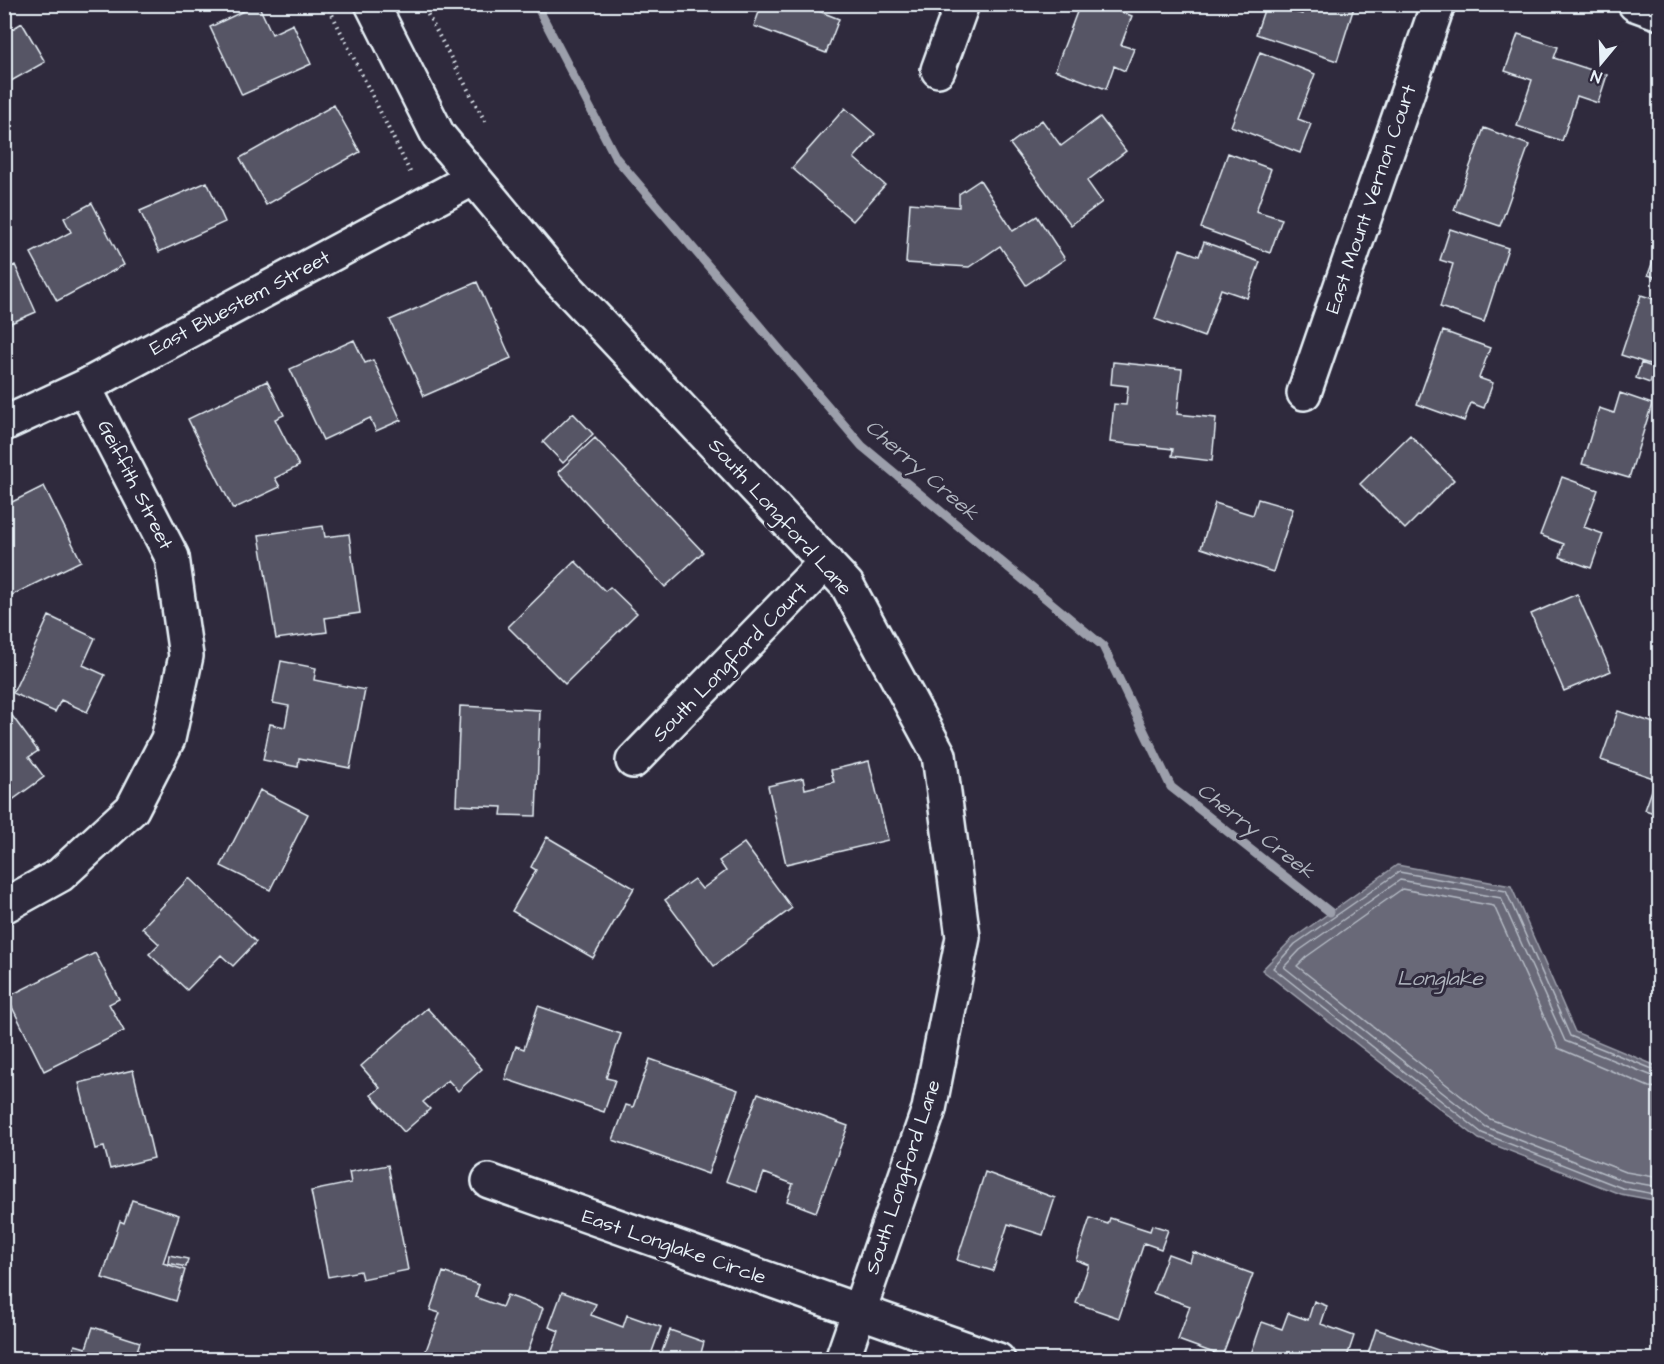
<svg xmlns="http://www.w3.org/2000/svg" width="1664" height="1364" font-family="'Architects Daughter',sans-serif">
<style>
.water{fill:#696978;stroke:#9c9fab;stroke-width:1.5}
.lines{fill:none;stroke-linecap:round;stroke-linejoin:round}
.shore{stroke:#b5bbc5;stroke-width:1.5}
.stream{stroke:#9c9fab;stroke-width:9}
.building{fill:#575565;stroke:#e8f1f8;stroke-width:1.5}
.street-casing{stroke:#e8f1f8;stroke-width:38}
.path{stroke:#e8f1f8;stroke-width:4;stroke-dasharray:1.5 4.5;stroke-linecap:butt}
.street{stroke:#2f2a3d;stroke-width:33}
.labels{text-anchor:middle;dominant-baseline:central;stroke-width:6;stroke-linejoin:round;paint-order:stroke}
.street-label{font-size:20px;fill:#e8f1f8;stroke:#2f2a3d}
.water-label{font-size:21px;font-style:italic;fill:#afb4be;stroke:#2f2a3d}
</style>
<rect width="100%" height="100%" fill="#2f2a3d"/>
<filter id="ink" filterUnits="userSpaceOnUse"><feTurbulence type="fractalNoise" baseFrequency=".0167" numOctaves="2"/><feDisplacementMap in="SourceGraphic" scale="12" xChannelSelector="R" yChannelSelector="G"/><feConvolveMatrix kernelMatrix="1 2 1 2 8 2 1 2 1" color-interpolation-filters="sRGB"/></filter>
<g filter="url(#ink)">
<!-- water -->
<path class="water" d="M1397 865 1511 886 1575 1032 1659 1067V1201L1620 1194 1479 1139 1262 970 1291 940Z"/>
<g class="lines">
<!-- shore -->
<path class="shore" d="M1660 1072 1570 1036 1506 891 1399 872 1295 944 1273 968 1482 1133 1622 1188 1660 1195
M1660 1079 1565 1041 1501 898 1400 880 1300 950 1284 967 1486 1127 1624 1181 1660 1187
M1660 1088 1649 1087 1558 1048 1494 906 1402 889 1306 957 1297 966 1490 1119 1626 1172 1660 1178"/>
<!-- stream -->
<path class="stream" d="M536 4 616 158 862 446 1103 646 1171 787 1330 912"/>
</g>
<!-- building -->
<path class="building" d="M258 4 272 34 293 24 311 64 242 95 210 27Z
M762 4H813L811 8 839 19 826 53 754 26Z
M1080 4H1101L1132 16 1121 45 1134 49 1125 71 1114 66 1106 89 1055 70Z
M1266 4 1302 14 1305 4H1355L1337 61 1256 34Z
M22 23 45 62 4 85V34Z
M1518 34 1558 47 1554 58 1607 75 1598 103 1577 96 1562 141 1517 126 1532 80 1505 71Z
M1260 52 1315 74 1298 119 1311 124 1300 153 1231 126Z
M334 105 360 152 266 205 240 158Z
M845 108 875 134 854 158 885 185 853 221 792 168Z
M1100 117 1126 151 1087 181 1102 202 1071 225 1010 144 1042 120 1061 146Z
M1484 128 1529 145 1500 226 1454 210Z
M1228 153 1271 169 1256 211 1282 219 1270 253 1201 228Z
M980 180 1013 231 1037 216 1065 259 1026 285 1000 246 969 267 906 263 910 203 959 207V194Z
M207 182 225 222 159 252 140 211Z
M92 203 124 265 57 301 31 253 71 232 64 218Z
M1450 229 1508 248 1484 322 1440 307 1453 264 1440 260Z
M1660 241V279L1648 275Z
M1204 242 1260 262 1247 298 1221 289 1204 337 1155 319 1180 249 1199 256Z
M15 265 36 312 4 326V270Z
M477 282 511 358 424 396 390 320Z
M1641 295 1660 301V387L1653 385 1659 367 1621 355Z
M1443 331 1490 348 1479 378 1493 383 1484 408 1471 403 1464 421 1417 404Z
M354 340 365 363 373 360 401 420 376 431 370 418 323 440 290 369Z
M1113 362 1182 369 1177 414 1216 418 1212 461 1172 456 1173 449 1110 442 1114 404 1126 405 1128 386 1111 384Z
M1641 363 1655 368 1650 383 1636 378Z
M267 381 284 415 275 419 299 466 275 478 280 487 233 509 188 419Z
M1620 393 1652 404 1629 478 1582 464 1599 408 1614 413Z
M573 413 593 434 563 463 543 442Z
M1410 435 1454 480 1405 529 1360 484Z
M595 438 703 552 665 587 558 472Z
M1562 477 1598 490 1584 527 1603 534 1591 568 1560 557 1564 544 1540 535Z
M44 486 81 561 4 599V506Z
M1258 499 1293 509 1273 572 1201 548 1215 503 1253 515Z
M323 526 325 537 349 534 360 613 325 618 327 632 276 639 259 535Z
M575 561 605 591 610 587 637 613 565 684 508 627Z
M1577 594 1611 671 1564 691 1531 614Z
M49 616 95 638 83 665 105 675 87 712 61 700 55 712 13 693Z
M281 661 316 668 314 680 365 690 350 768 299 758 298 767 263 760 270 724 285 727 289 706 273 703Z
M460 706 540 710 536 816 501 815 502 807 456 805Z
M1618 711 1660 725V815L1645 810 1656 779 1601 760Z
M10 713 38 751 29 757 44 777 4 806V717Z
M869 761 888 840 786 864 768 786 803 778 805 789 834 782 831 770Z
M260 790 308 814 270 890 221 866Z
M547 837 634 888 593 958 512 911 536 870 531 867Z
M744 843 792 908 714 966 665 900 694 879 702 889 726 871 719 861Z
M189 878 256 942 233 966 221 955 187 990 149 954 159 944 142 928Z
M95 953 119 999 109 1004 124 1031 44 1071 7 997Z
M538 1006 621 1034 606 1078 615 1080 604 1112 505 1079 516 1046 524 1049Z
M427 1008 482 1069 458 1091 448 1080 423 1102 430 1109 404 1132 371 1095 380 1088 361 1066Z
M650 1059 738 1090 708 1174 613 1140 626 1105 633 1107Z
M133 1070 154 1158 110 1169 104 1147 95 1149 79 1083Z
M758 1093 848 1126 816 1212 787 1201 793 1184 764 1173 757 1192 726 1181Z
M388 1165 408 1270 362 1279 360 1271 328 1277 311 1191 351 1183 349 1172Z
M985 1172 1055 1198 1043 1235 1008 1224 993 1271 957 1260Z
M132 1200 179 1215 163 1263 185 1270 176 1301 102 1278 120 1221 124 1223Z
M1090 1218 1108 1224 1110 1218 1150 1231 1152 1225 1168 1230 1161 1249 1144 1243 1119 1318 1076 1303 1089 1265 1076 1260Z
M1193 1252 1253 1274 1222 1356 1178 1340 1190 1306 1153 1293 1168 1254 1190 1262Z
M169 1255 188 1259 186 1267 168 1263Z
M443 1272 479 1285 475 1297 502 1307 507 1295 543 1308 525 1360H442L425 1353 440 1313 430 1310Z
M562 1292 596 1304 591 1315 623 1327 627 1315 661 1327 649 1360H549L559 1331 549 1327Z
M1314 1301 1327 1306 1321 1324 1354 1336 1346 1360H1249L1262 1322 1282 1329 1288 1313 1308 1320Z
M93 1327 140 1342 134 1360H70L75 1345 86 1348Z
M1376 1329 1467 1360H1366Z
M670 1330 704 1342 701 1353 719 1360H659Z
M734 1352 755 1360H731Z"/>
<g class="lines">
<!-- street casing -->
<g class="street-casing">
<path id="street" d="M372 4 438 135 553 273 847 585 939 755 963 937 929 1109 842 1360
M1635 4 1660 13
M938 70 962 4
M1304 393 1438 4
M4 424 84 387 474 178
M633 761 826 562
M4 906 60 875 132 809 168 739 186 656 172 557 84 387
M489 1181 998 1360"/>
</g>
<!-- path -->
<path class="path" d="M327 4 412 176
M422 4 487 125"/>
<!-- street -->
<use href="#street" class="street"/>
</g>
</g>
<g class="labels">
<!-- street labels -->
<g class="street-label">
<text transform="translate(1371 199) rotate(-71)">East Mount Vernon Court</text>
<text transform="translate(240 303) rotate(-28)">East Bluestem Street</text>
<text transform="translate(135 485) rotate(63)">Geiffith Street</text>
<text transform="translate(780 517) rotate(48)">South Longford Lane</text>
<text transform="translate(730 662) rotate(-46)">South Longford Court</text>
<text transform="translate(903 1177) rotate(-72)">South Longford Lane</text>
<text transform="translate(674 1247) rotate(19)">East Longlake Circle</text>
</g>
<!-- water labels -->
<g class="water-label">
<text transform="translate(922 470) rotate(41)">Cherry Creek</text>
<text transform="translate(1256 831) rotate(38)">Cherry Creek</text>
<text x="1440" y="978">Longlake</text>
</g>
</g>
<!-- margin -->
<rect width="1664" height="1364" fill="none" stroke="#2f2a3d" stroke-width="24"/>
<rect x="12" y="12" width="1640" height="1340" fill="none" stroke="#e8f1f8" stroke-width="2" filter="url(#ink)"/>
<!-- north arrow -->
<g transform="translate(1601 63) rotate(199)" stroke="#2f2a3d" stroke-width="4.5" paint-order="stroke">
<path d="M0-4.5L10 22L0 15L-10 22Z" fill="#e8f1f8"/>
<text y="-9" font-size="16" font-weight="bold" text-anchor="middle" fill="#e8f1f8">N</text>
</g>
</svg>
